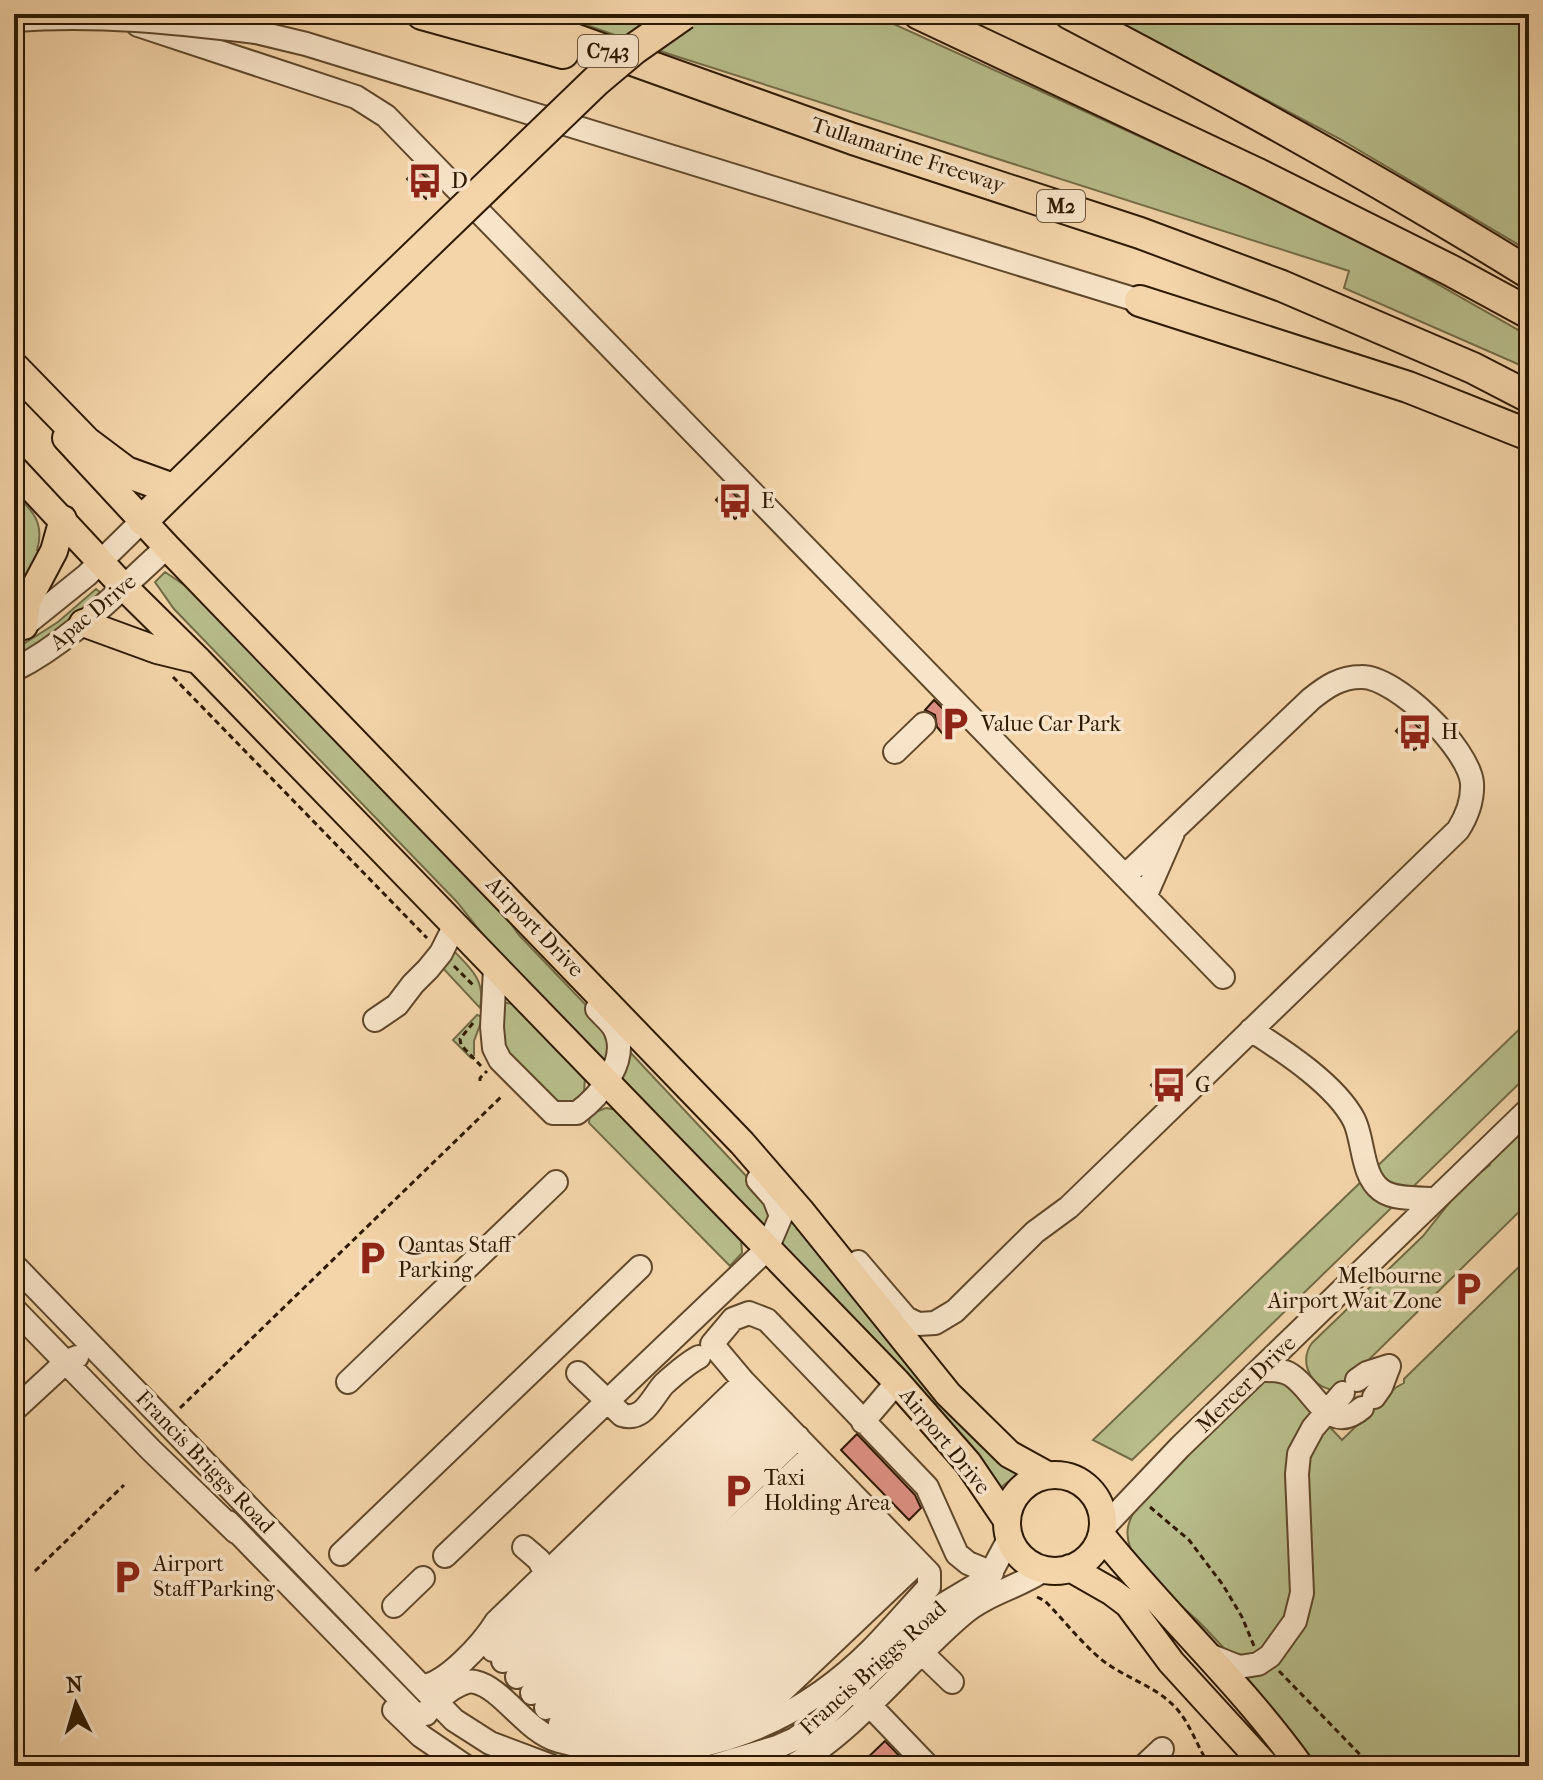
<svg xmlns="http://www.w3.org/2000/svg" width="1543" height="1780" font-family="'IM FELL French Canon',serif">
<style>
.green{fill:#b8be8c;stroke:#736c46;stroke-width:2}
.building{fill:#dc8e80;stroke:#2e1900;stroke-width:2}
.lines{fill:none;stroke-linecap:round;stroke-linejoin:round}
.minor-casing{stroke:#60482a;stroke-width:26}
.major-casing{stroke:#2e1900;stroke-width:30}
.highway-casing{stroke:#2e1900;stroke-width:34}
.path{stroke:#2e1900;stroke-width:3;stroke-dasharray:6 4;stroke-linecap:butt}
.minor{stroke:#f8e4c8;stroke-width:22}
.major{stroke:#f4d5aa;stroke-width:26}
.highway{stroke:#f4d5aa;stroke-width:30}
.minor-bridge-casing{stroke:#60482a;stroke-width:26;stroke-linecap:butt}
.highway-bridge-casing{stroke:#2e1900;stroke-width:34;stroke-linecap:butt}
.minor-bridge{stroke:#f8e4c8;stroke-width:22}
.highway-bridge{stroke:#f4d5aa;stroke-width:30}
.labels{text-anchor:middle;dominant-baseline:central;stroke-width:7;stroke-linejoin:round;paint-order:stroke}
.shield{fill:#f8e4c8;stroke:#6b563c;stroke-width:2}
.shield-label{font-size:20px;font-weight:bold;fill:#2e1900}
.street-label{font-size:22px;fill:#2e1900;stroke:#f8e4c8}
.poi-label{font-size:22px;fill:#2e1900;stroke:#f8e4c8;text-anchor:start}
</style>
<rect width="100%" height="100%" fill="#f4d5aa"/>
<filter id="stains"><feTurbulence type="fractalNoise" baseFrequency=".0025" numOctaves="4"/><feColorMatrix values="0 0 0 0 .2 0 0 0 0 .09 0 0 0 0 .02 0 0 0 .5 -.17"/></filter>
<radialGradient id="worn" r=".72"><stop offset=".6" stop-color="#630" stop-opacity="0"/><stop offset="1" stop-color="#630" stop-opacity=".3"/></radialGradient>
<!-- green -->
<path class="green" d="M555 14H872L1226 176 1402 264 1529 336V369L1344 288 1349 271 669 54Z
M1104 14H1529V251L1340 139Z
M14 493C33 510 45 524 37 550L46 552 31 582 14 586V545L23 535 14 525Z
M165 572 199 595 493 899 519 935 603 1023 607 1030 608 1059 598 1060 511 970 457 902 174 609 155 582Z
M96 589 101 593C75 620 46 641 14 659V650L58 622Z
M451 948C470 968 486 979 480 1008L440 965Z
M502 1002 519 1005 585 1076 584 1094 574 1104 556 1103 503 1049Z
M477 1015 483 1017 474 1041V1055L471 1058 453 1040Z
M1529 1020V1074L1132 1460 1093 1440Z
M628 1050 764 1195 771 1205 769 1225 759 1227 621 1084 620 1077Z
M606 1108 618 1110 741 1237 742 1253 730 1266 589 1123 590 1114Z
M1529 1120V1202L1338 1390C1313 1391 1297 1363 1312 1343L1423 1236 1462 1187 1490 1165 1488 1160Z
M792 1220 1018 1472V1474L1000 1488 779 1243Z
M1529 1257V1766H1313L1240 1675 1297 1633 1306 1458 1325 1422 1342 1440 1395 1388 1404 1383V1379Z
M1274 1376 1316 1406 1292 1607 1262 1656 1233 1658C1222 1646 1211 1634 1199 1622 1176 1599 1117 1561 1129 1523 1138 1494 1172 1470 1193 1449 1216 1425 1242 1388 1274 1376Z"/>
<!-- building -->
<path class="building" d="M417 168 438 190 426 199 407 179Z
M727 487 749 509 735 519 716 500Z
M934 700 956 722 942 733 937 727 935 715 925 710Z
M1408 717 1430 739 1414 750 1396 731Z
M1170 1066 1183 1077 1161 1098 1151 1085Z
M857 1434 915 1495 921 1508 909 1520 841 1450Z
M885 1741 909 1766H859Z"/>
<g class="lines">
<!-- minor casing -->
<g class="minor-casing">
<path id="minor" d="M138 25 356 97 386 116 1223 977
M256 32 306 44 1140 301
M15 633 87 575 143 520
M14 670C72 641 119 590 167 547
M895 752 924 724
M1145 897 1173 833
M495 968 492 1027 494 1048 500 1060 553 1113H577C600 1096 631 1059 614 1028 610 1021 602 1015 597 1009
M375 1020 397 1005 413 984 428 969 441 953 455 925
M1251 1030C1284 1051 1336 1085 1354 1120 1364 1140 1361 1175 1381 1190 1394 1200 1420 1198 1436 1199
M858 1262 906 1318 918 1324 935 1323 955 1311 1035 1232 1069 1207 1458 830C1467 816 1473 801 1472 783 1469 749 1396 676 1361 677 1340 677 1326 687 1311 699L1125 876
M14 1265 454 1720 490 1743 551 1766
M14 1309 151 1450 236 1532
M1260 1370C1271 1370 1282 1369 1291 1375 1315 1390 1328 1437 1362 1408
M578 1373 622 1415C644 1422 652 1397 664 1384 675 1374 686 1364 699 1357
M1357 1380 1367 1373 1389 1366
M348 1382 556 1182
M1374 1397 1381 1387 1389 1366
M14 1410 66 1362 77 1357
M863 1422 897 1382
M228 1522 414 1713 426 1714C434 1702 441 1697 452 1689 459 1685 467 1680 475 1682 503 1688 526 1732 559 1741 673 1774 789 1732 871 1650 891 1630 909 1608 929 1587V1573L744 1382 712 1344 733 1319 749 1313 767 1320 927 1487 957 1554 968 1563 992 1573
M1103 1528 1180 1447 1529 1109
M524 1547 539 1560 546 1574
M341 1554 640 1267
M445 1556 767 1249 781 1216 774 1198 758 1180
M394 1606 423 1578
M493 1650 756 1395
M922 1653 952 1682
M1209 1655 1239 1667 1258 1664 1270 1656 1295 1621 1302 1593 1297 1474 1299 1454 1313 1428 1343 1393
M503 1661 768 1407
M517 1677 783 1422
M422 1686C446 1684 483 1643 496 1622L744 1382
M532 1693 798 1437
M859 1694 928 1766
M546 1708 813 1454
M394 1710 421 1736 465 1766
M560 1724 827 1468
M742 1729 918 1562
M567 1743 840 1481
M702 1745 907 1551
M590 1748 853 1495
M617 1751 867 1510
M671 1751 895 1538
M643 1753 881 1524
M713 1766 777 1747 795 1739 819 1722 936 1609 988 1578 1009 1539
M792 1766C854 1733 908 1660 963 1614 986 1594 1019 1587 1044 1570
M1144 1766 1162 1749"/>
</g>
<!-- major casing -->
<g class="major-casing">
<path id="major" d="M66 438 167 547 742 1143 800 1210 948 1394 1009 1454 1047 1475
M14 469 123 586 198 660 897 1382 968 1463 1006 1519
M83 623 157 650 198 660
M24 626 27 602 54 551 63 519
M1007 1523a48 48 0 1 1 96 0a48 48 0 1 1-96 0Z
M1102 1536C1165 1614 1241 1684 1300 1766
M1070 1568 1112 1592 1128 1604 1171 1662 1266 1766"/>
</g>
<!-- highway casing -->
<g class="highway-casing">
<path id="highway" d="M422 14 563 53
M504 14 853 139 1140 233 1282 286 1473 368 1529 397
M919 14 1256 173 1450 270 1529 313
M1070 14C1226 95 1379 180 1529 273
M1140 301 1408 387 1529 435
M14 368 86 442 126 472 173 489
M143 520 280 386"/>
</g>
<!-- path -->
<path class="path" d="M173 677 427 938
M454 966 474 986
M473 1023 460 1039 461 1045 481 1066
M480 1081V1078L487 1071
M180 1408 502 1096
M1150 1507 1189 1540 1223 1585 1242 1617 1254 1646
M14 1550V1549
M35 1571 124 1485
M1037 1597 1045 1601C1065 1621 1089 1653 1112 1667 1134 1681 1157 1688 1175 1707 1191 1724 1197 1747 1210 1766
M1279 1671 1371 1766"/>
<!-- minor -->
<use href="#minor" class="minor"/>
<!-- major -->
<use href="#major" class="major"/>
<!-- highway -->
<use href="#highway" class="highway"/>
<!-- minor-bridge casing -->
<g class="minor-bridge-casing">
<path id="minor-bridge" d="M14 20C99 14 172 22 256 32"/>
</g>
<!-- highway-bridge casing -->
<g class="highway-bridge-casing">
<path id="highway-bridge" d="M280 386 596 81 634 49 684 14"/>
</g>
<!-- minor-bridge -->
<use href="#minor-bridge" class="minor-bridge"/>
<!-- highway-bridge -->
<use href="#highway-bridge" class="highway-bridge"/>
</g>
<!-- icons -->
<defs>
<g id="bus-bare" transform="scale(2.76)"><path d="M-5-6H5V4H4V6H2V4H-2V6H-4V4H-5ZM-3.5-4V0h7V-4ZM-3.5 1.2v1.5H-2V1.2ZM2 1.2v1.5H3.5V1.2Z" fill="#8f2418" stroke="#f8e4c8" stroke-width="2.5" paint-order="stroke"/></g>
<g id="parking-bare" transform="scale(2.76)"><path d="M-3.5-5.5H1a3.5 3.5 0 0 1 0 7H-1V5.5H-3.5ZM-1-3.4V-.6H.8a1.4 1.4 0 0 0 0-2.8Z" fill="#8f2418" stroke="#f8e4c8" stroke-width="2.5" paint-order="stroke"/></g>
</defs>
<g fill-rule="evenodd">
<use href="#bus-bare" x="425" y="181"/>
<use href="#bus-bare" x="735" y="501"/>
<use href="#parking-bare" x="955" y="724"/>
<use href="#bus-bare" x="1415" y="732"/>
<use href="#bus-bare" x="1169" y="1085"/>
<use href="#parking-bare" x="372" y="1258"/>
<use href="#parking-bare" x="1468" y="1289"/>
<use href="#parking-bare" x="738" y="1491"/>
<use href="#parking-bare" x="127" y="1577"/>
</g>
<g class="labels">
<!-- shield labels -->
<g class="shield">
<rect x="578" y="35" width="60" height="32" rx="6"/>
<rect x="1037" y="190" width="48" height="32" rx="6"/>
</g>
<g class="shield-label">
<text x="608" y="51">C743</text>
<text x="1061" y="206">M2</text>
</g>
<!-- street labels -->
<g class="street-label">
<text transform="translate(908 155) rotate(18)">Tullamarine Freeway</text>
<text transform="translate(93 612) rotate(-40)">Apac Drive</text>
<text transform="translate(535 927) rotate(46)">Airport Drive</text>
<text transform="translate(1246 1384) rotate(-44)">Mercer Drive</text>
<text transform="translate(945 1441) rotate(51)">Airport Drive</text>
<text transform="translate(205 1462) rotate(46)">Francis Briggs Road</text>
<text transform="translate(873 1668) rotate(-42)">Francis Briggs Road</text>
</g>
<!-- poi labels -->
<g class="poi-label">
<text x="451" y="181">D</text>
<text x="761" y="501">E</text>
<text x="981" y="724">Value Car Park</text>
<text x="1441" y="732">H</text>
<text x="1195" y="1085">G</text>
<text x="398" y="1245">Qantas Staff<tspan x="398" dy="25">Parking</tspan></text>
<text x="1442" y="1276" text-anchor="end">Melbourne<tspan x="1442" dy="25">Airport Wait Zone</tspan></text>
<text x="764" y="1478">Taxi<tspan x="764" dy="25">Holding Area</tspan></text>
<text x="153" y="1564">Airport<tspan x="153" dy="25">Staff Parking</tspan></text>
</g>
</g>
<!-- margin -->
<rect width="1543" height="1780" fill="none" stroke="#f4d5aa" stroke-width="48"/>
<rect x="16" y="16" width="1511" height="1748" fill="none" stroke="#2e1900" stroke-width="4"/>
<rect x="24" y="24" width="1495" height="1732" fill="none" stroke="#2e1900" stroke-width="2"/>
<!-- north arrow -->
<g transform="translate(76 1704) rotate(355)" stroke="#f8e4c8" stroke-width="6" paint-order="stroke">
<path d="M0-6L14 30L0 20L-14 30Z" fill="#2e1900"/>
<text y="-12" font-size="22" font-weight="bold" text-anchor="middle" fill="#2e1900">N</text>
</g>
<rect width="100%" height="100%" filter="url(#stains)"/>
<rect width="100%" height="100%" fill="url(#worn)"/>
</svg>
